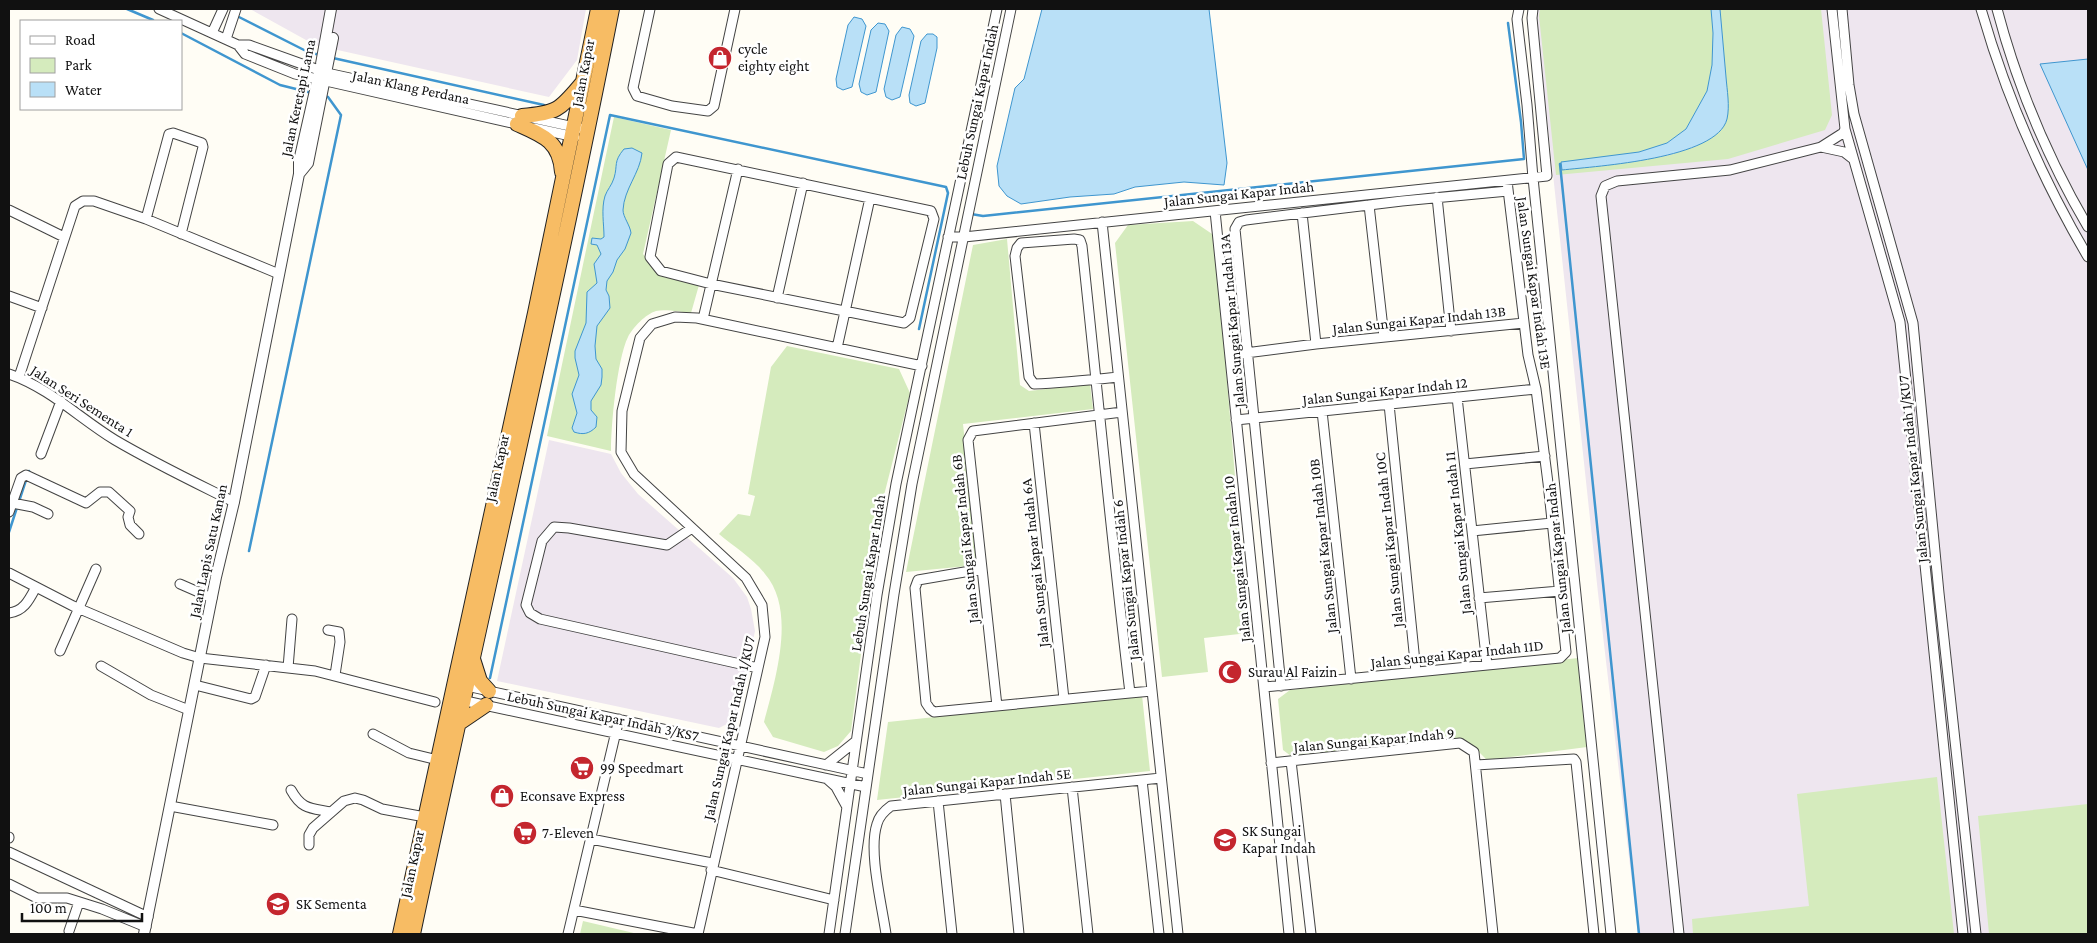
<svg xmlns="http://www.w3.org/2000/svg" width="2097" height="943" font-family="'Crimson Pro',serif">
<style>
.industrial{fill:#eee6ef}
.green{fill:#d5ebbd}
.water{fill:#b9e0f7;stroke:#3f96cf}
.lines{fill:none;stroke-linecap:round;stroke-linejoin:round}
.stream{stroke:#3f96cf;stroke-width:2.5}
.minor-casing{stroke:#444;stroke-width:11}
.tertiary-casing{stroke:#444;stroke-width:12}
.trunk-casing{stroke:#222;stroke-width:16}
.minor{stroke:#fff;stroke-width:9}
.tertiary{stroke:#fff;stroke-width:10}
.trunk{stroke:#f7bc64;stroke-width:14}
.labels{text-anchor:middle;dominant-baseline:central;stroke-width:5;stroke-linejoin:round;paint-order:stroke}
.poi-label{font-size:15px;fill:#111;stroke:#fff;text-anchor:start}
.street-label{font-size:15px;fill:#111;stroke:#fff}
</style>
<rect width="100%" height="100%" fill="#fffdf5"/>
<!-- industrial -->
<path class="industrial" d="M250 9H586L577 60 549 97 315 45Z
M1538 9H2088V934H1638L1598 593 1536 16Z
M549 440 611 454 621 473 638 494 733 578 747 597 751 609 755 631 737 719 719 728 497 681Z"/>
<!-- green -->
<path class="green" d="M1540 9H1711L1713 33 1712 65 1707 91 1686 129 1667 143 1639 152 1616 156 1622 162 1670 155 1697 146 1727 93 1720 9H1821L1832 115 1825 130 1728 159 1556 175 1539 16Z
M614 117 671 130 643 254 661 276 699 285 691 313C681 312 666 309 656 311 646 314 633 327 628 337 617 359 611 425 611 451L547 436Z
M1193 221 1215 236 1248 633 1204 638 1208 672 1162 677 1115 243 1128 225Z
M1007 239 1020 385 1029 391 1090 384 1093 409 963 424 978 565 906 572 973 245Z
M787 346 899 369 910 393 879 515 851 731 838 746 824 752 773 737 764 722C775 680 797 611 765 574 754 559 733 546 719 534L738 514 750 516 755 496 748 494 771 367Z
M1578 658 1587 747 1487 760 1473 746 1458 738 1291 756 1283 750 1278 699 1290 690Z
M1142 695 1150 771 877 800 888 722Z
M1937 777 1954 934H1693L1692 919 1809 906 1797 794Z
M2088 804V934H1989L1978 816Z
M583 921 638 934H580Z"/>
<!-- water -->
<path class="water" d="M1042 9H1209L1227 163 1224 185 1184 182 1135 187 1114 194 1070 197 1021 204 1007 196 999 186 997 166 1015 88 1024 79Z
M1711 9H1720C1722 32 1724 54 1726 77 1727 90 1730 106 1727 119 1717 159 1598 166 1562 170L1561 162 1639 152 1667 143 1686 129 1707 91 1712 65 1713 33Z
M854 17 862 19 866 26 852 87 843 90 837 87 836 79 848 25Z
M878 23 885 24 889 31 876 92 867 95 861 92 859 84 871 30Z
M902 27 910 29 914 36 900 97 892 100 886 97 884 89 896 35Z
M927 34H933L937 37V48L925 103 916 106 910 103 909 95 921 41Z
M2088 59V170L2040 64Z
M632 148 642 153C640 173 624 189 623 210 623 217 630 225 631 233L625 249 617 260 613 272 607 281 606 290 609 296 610 308 597 326 595 346 596 359 602 369V377L601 385 591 401V410L597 417 596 427C589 434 583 435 574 432L572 428 577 413 572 394 579 375 575 358V351L586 323 587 292 597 283 594 264 601 254 597 245 591 244 592 238 601 239 604 237C604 224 601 209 605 196 607 190 612 185 614 178 618 165 613 162 624 149Z"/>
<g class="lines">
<!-- stream -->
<path class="stream" d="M127 9 153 20
M237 16 308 52 320 55
M181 33 280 85 312 93
M333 58 544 105
M1560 164 1639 934
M971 214 983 216 1524 159 1521 122 1508 23
M9 532 29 471
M249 551 341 115 328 97 325 96
M490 678 610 115 946 187 948 193 919 329"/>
<!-- minor casing -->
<g class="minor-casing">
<path id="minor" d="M159 9 238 45H249L327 73 588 130
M650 9 633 88 637 96 672 106 708 111 714 106 735 9
M1519 9 1517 19 1527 105 1533 178 1611 934
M1832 9 1845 129 1900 322 1963 934
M1842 9 1849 85 1854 114 1913 323 1939 593 1976 934
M1981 9C2006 96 2042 179 2088 257
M1997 9C2017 85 2048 159 2088 227
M212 33 223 9
M226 39 236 9
M238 45 245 54 295 74 521 125
M534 128 575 137
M1821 147 1844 152 1853 159
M676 157 931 211 934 219 910 318 904 323 879 318 711 284 661 271 650 257 668 164Z
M1437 197 1451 331
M1369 205 1384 337
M9 210 64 237
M1215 211 1289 934
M1302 213 1316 344
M146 219 169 134 173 133 202 143 203 147 181 234
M1102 222 1178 934
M948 237H964L1547 176 1532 18 1533 9
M9 296 42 308
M777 298 803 183
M703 319 738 169
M837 348 870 198
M1230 355 1316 344 1524 323
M9 374C50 388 79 418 115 440 154 463 194 482 234 502
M19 377 75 206 83 201H94L146 219 279 274
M1457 397 1487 665
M1389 404 1416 672
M1322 411 1351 679
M1236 420 1536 389
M1034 423 1064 699
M41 454 61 401
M1465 464 1545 456
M12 503 33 507 48 514
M9 512 21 478 26 475 86 503 100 492H109L130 511 128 517 130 525 139 534
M692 528 667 545 569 528 554 527 542 541 526 605 530 613 540 619 758 668
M1472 531 1552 523
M982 569 918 580 915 588 926 703 930 709 934 712 1130 693C1112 545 1098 395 1082 246L1080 240 1074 239 1021 243 1017 248 1015 256 1029 377 1034 384C1062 383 1090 380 1118 377
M9 573 73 606 183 653 200 658 315 671 435 702
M180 584 212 598
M1479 598 1560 591
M9 613C24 611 29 600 36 587
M328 630 339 632 340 642 335 675
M60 651 96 569
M101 666 151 695 189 710
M288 668 292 619
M195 685 251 699 255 697 266 665
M462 685 868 774
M1281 686 1235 229 1239 222 1246 220 1402 201 1508 191
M1264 687 1560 658 1566 652 1548 483 1536 389 1528 355 1507 181
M1130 693 1152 691
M461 700 866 787
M997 706 968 440 973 431 1122 412
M373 734 409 753 438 760
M1291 761 1311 934
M1271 763 1460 743 1474 752 1493 934
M826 765 856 741
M1476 765 1574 759 1576 762 1594 934
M827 779 836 787 847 807
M1142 780 1159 934
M1072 787 1088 934
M291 790C302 810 311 808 331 812
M1005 794 1019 934
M938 801 952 934
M170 806 273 825
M9 838V837
M591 839 712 863
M309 845V835L313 828 344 801 355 798 363 800 382 809 425 817
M9 852 148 917
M711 870 834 900
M9 884 37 898H67L102 909 146 927
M574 910 698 934
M69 931 79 902
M568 934 619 719
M698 934 765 637 762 605 746 578 634 474 621 452 622 411 640 338 652 324 675 317 697 318 922 366
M829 934 877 595 896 484 997 9
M845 934 894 594 912 484 1011 9
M886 934C882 905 868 851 877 824 879 816 884 811 891 806L1161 778
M1679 934 1601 196 1605 186 1617 181 1730 170 1821 147 1843 133 1845 129"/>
</g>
<!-- tertiary casing -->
<g class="tertiary-casing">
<path id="tertiary" d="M299 174 308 163 333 38
M144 934 216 577 234 502 299 174V161L321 64 331 9"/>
</g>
<!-- trunk casing -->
<g class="trunk-casing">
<path id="trunk" d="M522 116C559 113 560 109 583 82
M517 124C542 135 560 141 562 172
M473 659 480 681 489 691
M458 724 486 705
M400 934 535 313 598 9
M413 934C478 626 551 318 612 9"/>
</g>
<!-- minor -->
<use href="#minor" class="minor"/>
<!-- tertiary -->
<use href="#tertiary" class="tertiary"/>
<!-- trunk -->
<use href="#trunk" class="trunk"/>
</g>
<!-- icons -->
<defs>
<g id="shop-disc" transform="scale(1.25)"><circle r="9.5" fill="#c4262e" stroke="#fff"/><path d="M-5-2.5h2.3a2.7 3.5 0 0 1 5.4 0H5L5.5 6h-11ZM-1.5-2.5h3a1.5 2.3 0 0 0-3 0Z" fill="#fff"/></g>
<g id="mosque-disc" transform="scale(1.25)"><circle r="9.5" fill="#c4262e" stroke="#fff"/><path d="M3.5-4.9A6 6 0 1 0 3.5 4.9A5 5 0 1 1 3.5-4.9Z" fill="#fff"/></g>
<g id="supermarket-disc" transform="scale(1.25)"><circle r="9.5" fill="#c4262e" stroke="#fff"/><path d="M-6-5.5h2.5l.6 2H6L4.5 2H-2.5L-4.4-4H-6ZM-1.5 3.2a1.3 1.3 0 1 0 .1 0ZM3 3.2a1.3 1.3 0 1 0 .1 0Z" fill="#fff"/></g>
<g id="school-disc" transform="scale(1.25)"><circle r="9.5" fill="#c4262e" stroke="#fff"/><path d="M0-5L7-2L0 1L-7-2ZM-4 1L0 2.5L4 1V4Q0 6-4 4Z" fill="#fff"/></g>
</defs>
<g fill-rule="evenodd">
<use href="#shop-disc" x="720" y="58"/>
<use href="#mosque-disc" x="1230" y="672"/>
<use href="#supermarket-disc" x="582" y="768"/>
<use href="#shop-disc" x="502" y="796"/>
<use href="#supermarket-disc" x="525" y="833"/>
<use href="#school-disc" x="1225" y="840"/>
<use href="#school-disc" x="278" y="904"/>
</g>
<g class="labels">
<!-- poi labels -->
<g class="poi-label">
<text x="738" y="49">cycle<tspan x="738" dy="17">eighty eight</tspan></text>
<text x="1248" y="672">Surau Al Faizin</text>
<text x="600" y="768">99 Speedmart</text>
<text x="520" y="796">Econsave Express</text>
<text x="1242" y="831">SK Sungai<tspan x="1242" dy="17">Kapar Indah</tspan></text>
<text x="542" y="833">7-Eleven</text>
<text x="296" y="904">SK Sementa</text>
</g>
<!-- street labels -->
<g class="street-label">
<text transform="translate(583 73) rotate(-79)">Jalan Kapar</text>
<text transform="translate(411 87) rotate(12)">Jalan Klang Perdana</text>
<text transform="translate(298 98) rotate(-78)">Jalan Keretapi Lama</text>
<text transform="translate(977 102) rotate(-78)">Lebuh Sungai Kapar Indah</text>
<text transform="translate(1239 194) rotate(-6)">Jalan Sungai Kapar Indah</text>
<text transform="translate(1534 283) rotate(82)">Jalan Sungai Kapar Indah 13E</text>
<text transform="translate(1419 320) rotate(-6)">Jalan Sungai Kapar Indah 13B</text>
<text transform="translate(1232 321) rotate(-95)">Jalan Sungai Kapar Indah 13A</text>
<text transform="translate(1385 391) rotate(-6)">Jalan Sungai Kapar Indah 12</text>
<text transform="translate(82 401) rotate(33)">Jalan Seri Sementa 1</text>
<text transform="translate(497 468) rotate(-78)">Jalan Kapar</text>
<text transform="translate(1913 469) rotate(-96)">Jalan Sungai Kapar Indah 1/KU7</text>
<text transform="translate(1458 533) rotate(-96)">Jalan Sungai Kapar Indah 11</text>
<text transform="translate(965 539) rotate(-96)">Jalan Sungai Kapar Indah 6B</text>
<text transform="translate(1389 540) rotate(-96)">Jalan Sungai Kapar Indah 10C</text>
<text transform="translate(1323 546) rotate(-96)">Jalan Sungai Kapar Indah 10B</text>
<text transform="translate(208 551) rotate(-78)">Jalan Lapis Satu Kanan</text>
<text transform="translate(1558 558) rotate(-96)">Jalan Sungai Kapar Indah</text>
<text transform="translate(1237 559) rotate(-96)">Jalan Sungai Kapar Indah 10</text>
<text transform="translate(1035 563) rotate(-96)">Jalan Sungai Kapar Indah 6A</text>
<text transform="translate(868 573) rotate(-81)">Lebuh Sungai Kapar Indah</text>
<text transform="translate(1126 580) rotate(-96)">Jalan Sungai Kapar Indah 6</text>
<text transform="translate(1457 654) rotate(-6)">Jalan Sungai Kapar Indah 11D</text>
<text transform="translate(603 716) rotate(12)">Lebuh Sungai Kapar Indah 3/KS7</text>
<text transform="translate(729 728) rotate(-77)">Jalan Sungai Kapar Indah 1/KU7</text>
<text transform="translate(1374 740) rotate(-5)">Jalan Sungai Kapar Indah 9</text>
<text transform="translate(987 782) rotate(-6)">Jalan Sungai Kapar Indah 5E</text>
<text transform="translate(412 864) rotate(-78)">Jalan Kapar</text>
</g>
</g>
<!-- border -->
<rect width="2097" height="943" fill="none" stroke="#111111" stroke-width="20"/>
<!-- legend -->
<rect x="20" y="20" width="162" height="90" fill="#ffffff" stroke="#a0a0a0"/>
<rect x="30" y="36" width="25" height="8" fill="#ffffff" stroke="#a0a0a0"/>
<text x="65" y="45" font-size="15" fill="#111111">Road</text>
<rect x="30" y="58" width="25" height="15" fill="#d5ebbd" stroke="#a0a0a0"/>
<text x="65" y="70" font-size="15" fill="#111111">Park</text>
<rect x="30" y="82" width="25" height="15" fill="#b9e0f7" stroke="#a0a0a0"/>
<text x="65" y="95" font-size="15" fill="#111111">Water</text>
<!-- scale -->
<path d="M22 913v8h120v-8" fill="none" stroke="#111111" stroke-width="2.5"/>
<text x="30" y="913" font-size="15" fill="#111111" stroke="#ffffff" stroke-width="4" paint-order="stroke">100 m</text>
</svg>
